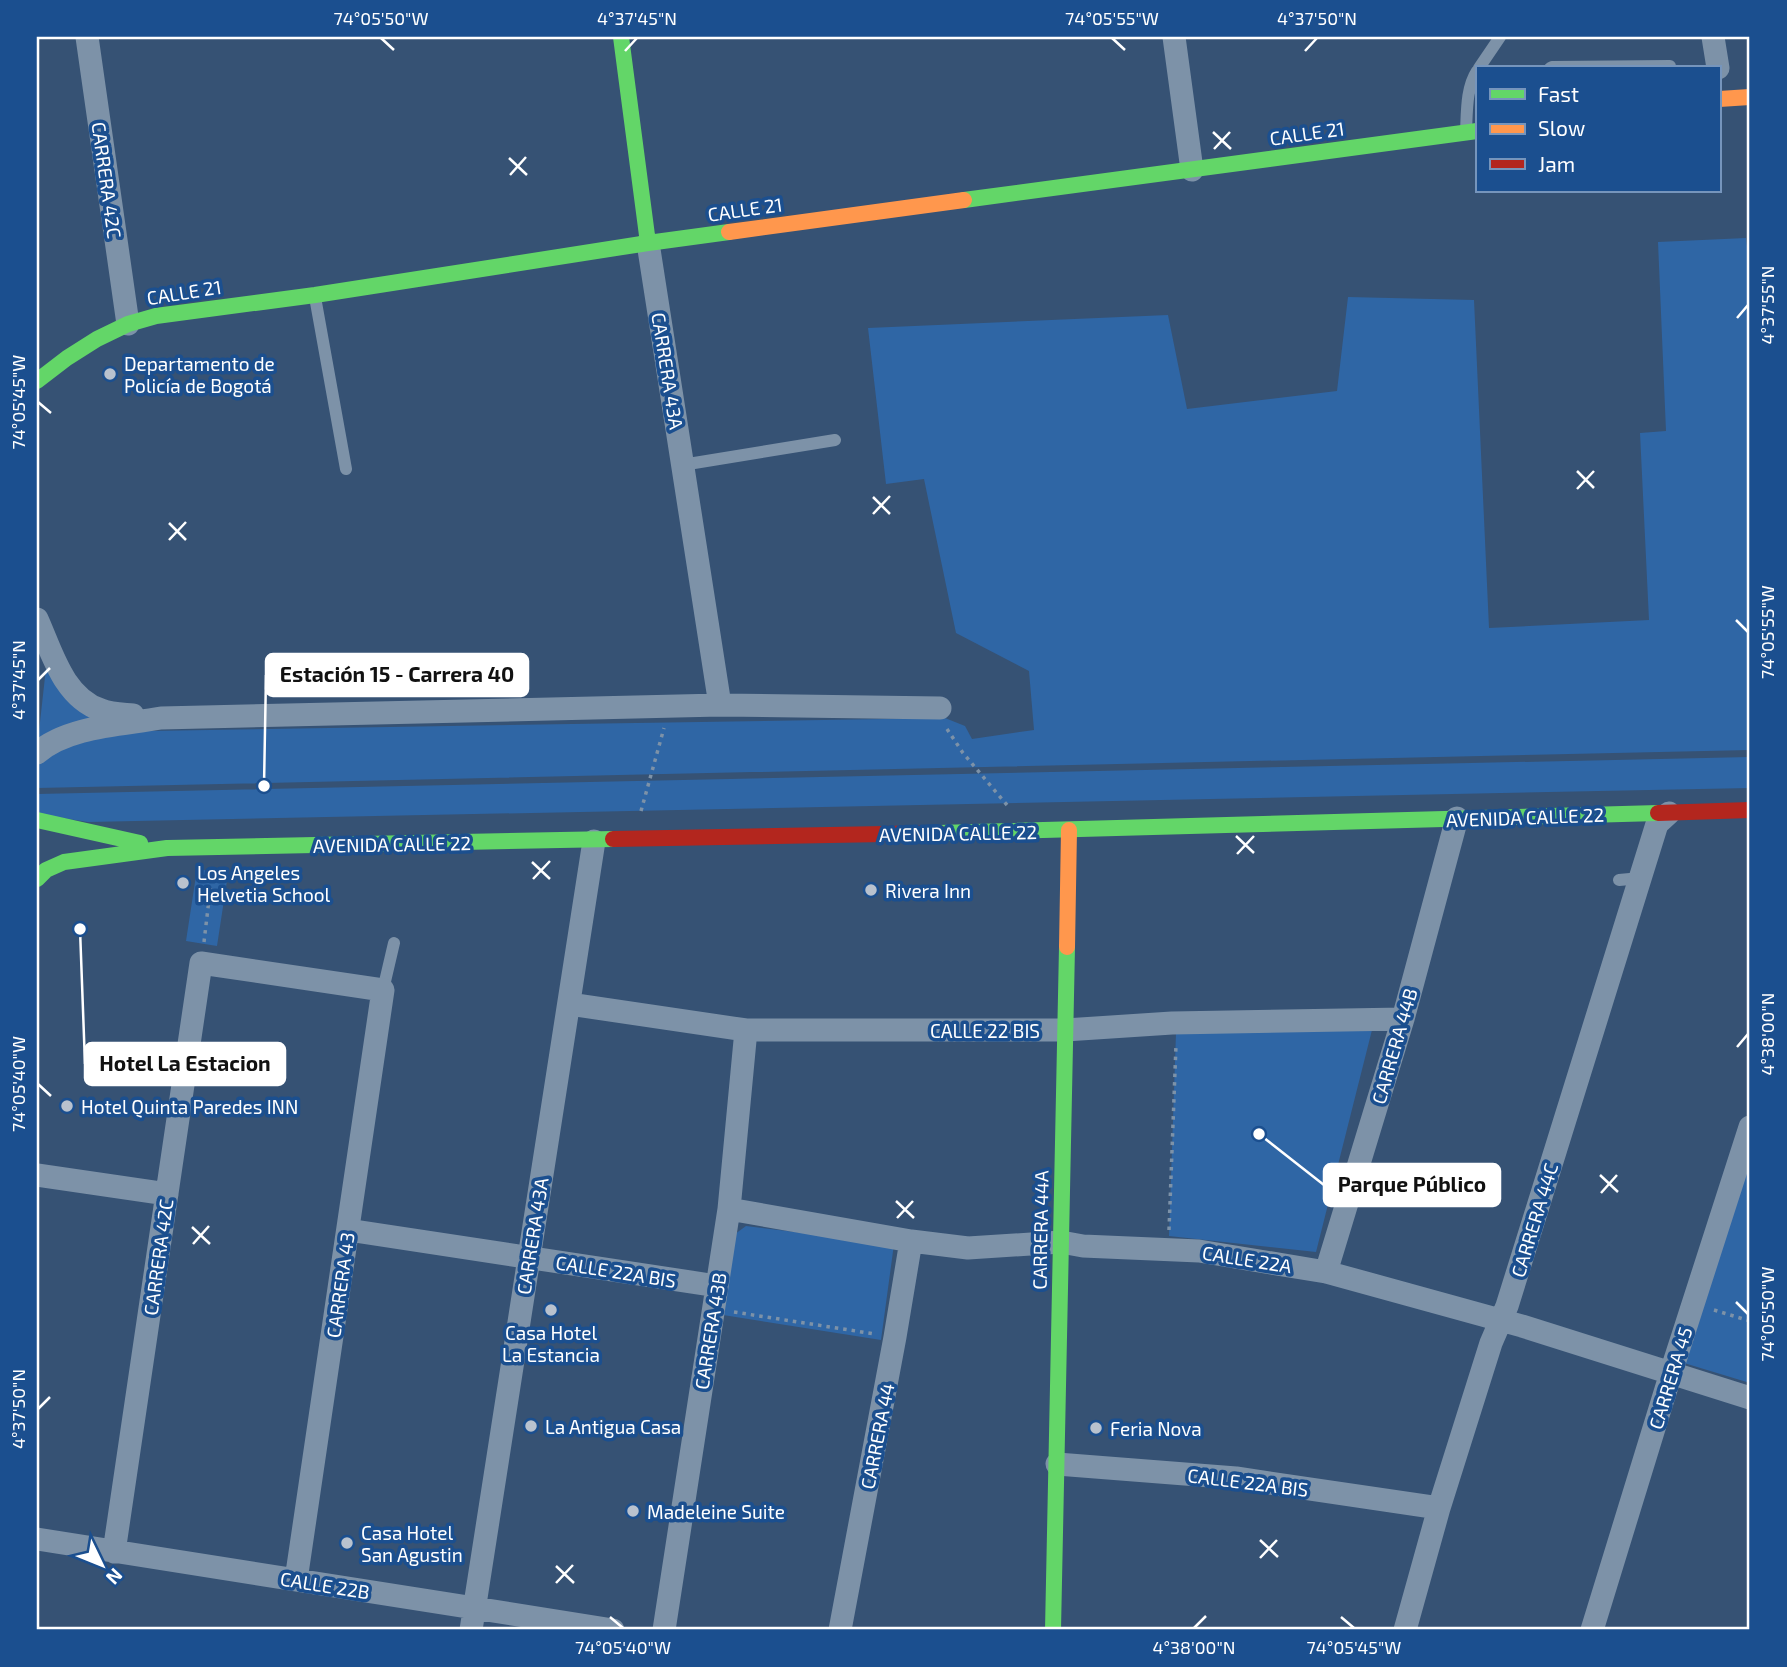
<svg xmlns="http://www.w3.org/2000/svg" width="1787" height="1667" font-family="'Exo 2',sans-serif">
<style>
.green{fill:#2f66a5}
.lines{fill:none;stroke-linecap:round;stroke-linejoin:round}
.path{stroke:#7d92a8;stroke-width:3.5;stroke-dasharray:3.5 5;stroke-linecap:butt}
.lane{stroke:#7d92a8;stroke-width:12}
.street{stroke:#7d92a8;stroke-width:23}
.fast{stroke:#63d668;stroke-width:16}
.slow{stroke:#ff974d;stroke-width:16}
.jam{stroke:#b3261e;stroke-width:16}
.ticks{fill:none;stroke:#fff;stroke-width:2.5}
.poi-dot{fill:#b9c2ce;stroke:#1b4f8f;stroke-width:2.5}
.labels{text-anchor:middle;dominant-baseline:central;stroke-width:7;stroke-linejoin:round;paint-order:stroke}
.street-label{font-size:19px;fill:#fff;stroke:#1b4f8f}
.poi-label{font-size:19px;fill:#fff;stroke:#1b4f8f;text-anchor:start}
.leader{fill:none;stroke:#fff;stroke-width:2.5}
.callout-dot{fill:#fff;stroke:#1b4f8f;stroke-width:2.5}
.callout{fill:#fff;stroke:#fff;stroke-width:2.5}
.callout-label{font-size:21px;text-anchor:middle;font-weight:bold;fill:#111}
.neatline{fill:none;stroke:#fff;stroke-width:2.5}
.ticks-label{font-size:18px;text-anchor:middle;fill:#fff}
</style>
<rect width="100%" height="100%" fill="#365274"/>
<!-- green -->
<path class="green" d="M1746 238 1750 273V750L37 788V758L73 742 147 731 945 718 965 726 972 739 1034 730 1029 671 956 633 924 479 886 484 868 328 1168 315 1187 409 1337 391 1348 297 1474 300 1489 628 1649 620 1640 433 1666 431 1658 242Z
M46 668C65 699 68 704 102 718L38 740Z
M1750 757V788L88 822 37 814V794Z
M197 869 228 874 217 946 186 941Z
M1372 1030 1316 1252 1169 1236 1176 1033Z
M1750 1161V1383L1684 1363Z
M746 1226 894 1244 881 1340 723 1315 735 1234Z"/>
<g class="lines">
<!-- path -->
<path class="path" d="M947 729 963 753 1007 805
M641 811 664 728
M204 942 212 874
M1169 1230 1176 1045
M1714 1310 1750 1321
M734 1312 875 1334"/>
<!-- lane -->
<path class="lane" d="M1479 68 1500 37
M1550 68 1552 67 1670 66
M1466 132C1467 112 1466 88 1477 71
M315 297 346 469
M682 465 835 440
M1619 880 1641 878
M383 990 394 943"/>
<!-- street -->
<path class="street" d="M87 37 128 324
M1174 37 1192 170
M1713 37 1718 68
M648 243 720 705
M37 619C52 652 63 697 101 710 111 714 123 714 133 715
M37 753C68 726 122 725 161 718L720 705 940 708
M569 1004 746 1030H1065L1172 1023 1403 1019
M37 1175 167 1194
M729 1209 911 1241 968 1248 1061 1242 1083 1246 1199 1251 1326 1272 1522 1326 1750 1398
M348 1230 717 1286
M1326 1272 1403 1019 1457 818
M1057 1464 1236 1478 1439 1508
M37 1539 613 1630
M114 1552 201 963 383 990 296 1580
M471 1630 594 841
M664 1630 729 1209 746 1030
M840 1630 895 1337 911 1241
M1405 1630 1439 1508 1491 1343 1507 1306 1657 824 1669 813
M1592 1630 1675 1360 1750 1127"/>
<!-- fast -->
<path class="fast" d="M621 37 648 243
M964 200 1477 131
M37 381 67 358 97 339 128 324 156 316 315 295 648 243 729 232
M37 820 140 843
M939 833 1658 813
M37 879 46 870 64 862 167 848 613 839
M1053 1630 1067 947"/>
<!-- slow -->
<path class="slow" d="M1719 99 1750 97
M729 232 964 200
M1067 947 1069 830"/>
<!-- jam -->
<path class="jam" d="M1658 813 1750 810
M613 839 939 833"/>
</g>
<!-- ticks -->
<path class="ticks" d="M381 38 394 50M1112 38 1125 50M625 51 637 38M1305 51 1317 38M1213 132 1231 149M1214 149 1230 132M509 158 527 175M510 175 526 157M1737 318 1748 305M38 402 51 413M1577 471 1594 488M1577 489 1594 471M873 497 890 514M873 514 890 496M169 523 186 540M169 540 186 522M1736 620 1748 632M38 680 50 668M1236 836 1254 853M1237 854 1254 836M532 862 550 879M533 879 550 861M1737 1047 1748 1034M38 1084 51 1096M1600 1175 1618 1192M1601 1193 1617 1175M896 1201 914 1218M897 1218 913 1201M192 1227 210 1244M193 1244 209 1226M1736 1302 1748 1314M38 1409 50 1397M1260 1540 1278 1557M1260 1558 1277 1540M556 1566 574 1583M556 1583 573 1565M610 1617 623 1628M1341 1617 1354 1628M1194 1628 1206 1616"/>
<!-- markers -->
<g class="poi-dot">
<circle cx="110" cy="374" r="7"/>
<circle cx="183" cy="883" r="7"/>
<circle cx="871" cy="890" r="7"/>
<circle cx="67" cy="1106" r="7"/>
<circle cx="551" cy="1310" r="7"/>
<circle cx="531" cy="1426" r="7"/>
<circle cx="1096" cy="1428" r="7"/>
<circle cx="633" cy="1511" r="7"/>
<circle cx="347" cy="1543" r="7"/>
</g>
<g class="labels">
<!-- street labels -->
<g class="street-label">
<text transform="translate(1307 133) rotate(-8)">CALLE 21</text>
<text transform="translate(107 180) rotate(82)">CARRERA 42C</text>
<text transform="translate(745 209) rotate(-8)">CALLE 21</text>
<text transform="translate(184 292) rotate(-9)">CALLE 21</text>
<text transform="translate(668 371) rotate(81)">CARRERA 43A</text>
<text transform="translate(1525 817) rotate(-2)">AVENIDA CALLE 22</text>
<text transform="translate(958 833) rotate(-1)">AVENIDA CALLE 22</text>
<text transform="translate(392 844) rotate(-1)">AVENIDA CALLE 22</text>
<text x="985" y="1030">CALLE 22 BIS</text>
<text transform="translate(1394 1046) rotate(-74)">CARRERA 44B</text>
<text transform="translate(1534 1220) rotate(-73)">CARRERA 44C</text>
<text transform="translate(1040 1230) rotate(-89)">CARRERA 44A</text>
<text transform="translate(532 1236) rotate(-81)">CARRERA 43A</text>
<text transform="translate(158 1257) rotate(-82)">CARRERA 42C</text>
<text transform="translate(1247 1259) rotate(9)">CALLE 22A</text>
<text transform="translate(616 1271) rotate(9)">CALLE 22A BIS</text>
<text transform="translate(340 1285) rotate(-82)">CARRERA 43</text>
<text transform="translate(710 1331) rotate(-81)">CARRERA 43B</text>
<text transform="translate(1670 1378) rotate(-73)">CARRERA 45</text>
<text transform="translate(877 1436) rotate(-79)">CARRERA 44</text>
<text transform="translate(1248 1482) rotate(7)">CALLE 22A BIS</text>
<text transform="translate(325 1585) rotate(9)">CALLE 22B</text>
</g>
<!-- poi labels -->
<g class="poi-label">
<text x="124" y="363">Departamento de<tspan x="124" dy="22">Policía de Bogotá</tspan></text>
<text x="197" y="872">Los Angeles<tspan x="197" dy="22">Helvetia School</tspan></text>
<text x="885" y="890">Rivera Inn</text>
<text x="81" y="1106">Hotel Quinta Paredes INN</text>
<text x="551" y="1332" text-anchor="middle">Casa Hotel<tspan x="551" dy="22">La Estancia</tspan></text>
<text x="545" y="1426">La Antigua Casa</text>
<text x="1110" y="1428">Feria Nova</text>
<text x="647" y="1511">Madeleine Suite</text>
<text x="361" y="1532">Casa Hotel<tspan x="361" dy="22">San Agustin</tspan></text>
</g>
</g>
<!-- callouts -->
<path class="leader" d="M264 786L266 675M80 929L85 1064M1259 1134L1324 1185"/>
<g class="callout-dot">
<circle cx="264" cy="786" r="7"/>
<circle cx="80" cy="929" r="7"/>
<circle cx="1259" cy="1134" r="7"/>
</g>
<g class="callout">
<rect x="266" y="654" width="262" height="42" rx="7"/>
<rect x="85" y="1043" width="200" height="42" rx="7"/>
<rect x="1324" y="1164" width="176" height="42" rx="7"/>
</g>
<g class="callout-label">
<text x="397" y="682">Estación 15 - Carrera 40</text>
<text x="185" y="1071">Hotel La Estacion</text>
<text x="1412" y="1192">Parque Público</text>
</g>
<!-- border -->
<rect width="1787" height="1667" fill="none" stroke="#1b4f8f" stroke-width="77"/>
<!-- legend -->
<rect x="1476" y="66" width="245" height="126" fill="#1b4f8f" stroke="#7695bc" stroke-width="2"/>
<rect x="1490" y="89" width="35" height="10" fill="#63d668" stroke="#7695bc" stroke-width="2"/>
<text x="1538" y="102" font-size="21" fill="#ffffff">Fast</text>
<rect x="1490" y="124" width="35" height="10" fill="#ff974d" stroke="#7695bc" stroke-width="2"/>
<text x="1538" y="136" font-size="21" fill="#ffffff">Slow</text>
<rect x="1490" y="159" width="35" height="10" fill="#b3261e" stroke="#7695bc" stroke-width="2"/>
<text x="1538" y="172" font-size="21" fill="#ffffff">Jam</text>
<!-- north arrow -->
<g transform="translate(102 1565) rotate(133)" stroke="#1b4f8f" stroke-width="5" paint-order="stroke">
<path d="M0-5L12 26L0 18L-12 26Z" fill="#ffffff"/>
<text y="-10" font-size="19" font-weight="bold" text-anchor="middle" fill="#ffffff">N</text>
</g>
<rect x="38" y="38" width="1710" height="1590" class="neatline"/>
<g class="ticks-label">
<text x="381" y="25">74°05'50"W</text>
<text x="637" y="25">4°37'45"N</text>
<text x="1112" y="25">74°05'55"W</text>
<text x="1317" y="25">4°37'50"N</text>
<text transform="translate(1768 305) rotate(-90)" y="6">4°37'55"N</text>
<text transform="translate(19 402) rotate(-90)" y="6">74°05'45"W</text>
<text transform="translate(1768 632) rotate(-90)" y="6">74°05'55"W</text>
<text transform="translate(19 680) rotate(-90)" y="6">4°37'45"N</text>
<text transform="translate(1768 1034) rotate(-90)" y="6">4°38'00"N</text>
<text transform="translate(19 1084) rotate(-90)" y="6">74°05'40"W</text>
<text transform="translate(1768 1314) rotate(-90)" y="6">74°05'50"W</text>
<text transform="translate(19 1409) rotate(-90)" y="6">4°37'50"N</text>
<text x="623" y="1654">74°05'40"W</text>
<text x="1194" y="1654">4°38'00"N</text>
<text x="1354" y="1654">74°05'45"W</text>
</g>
</svg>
